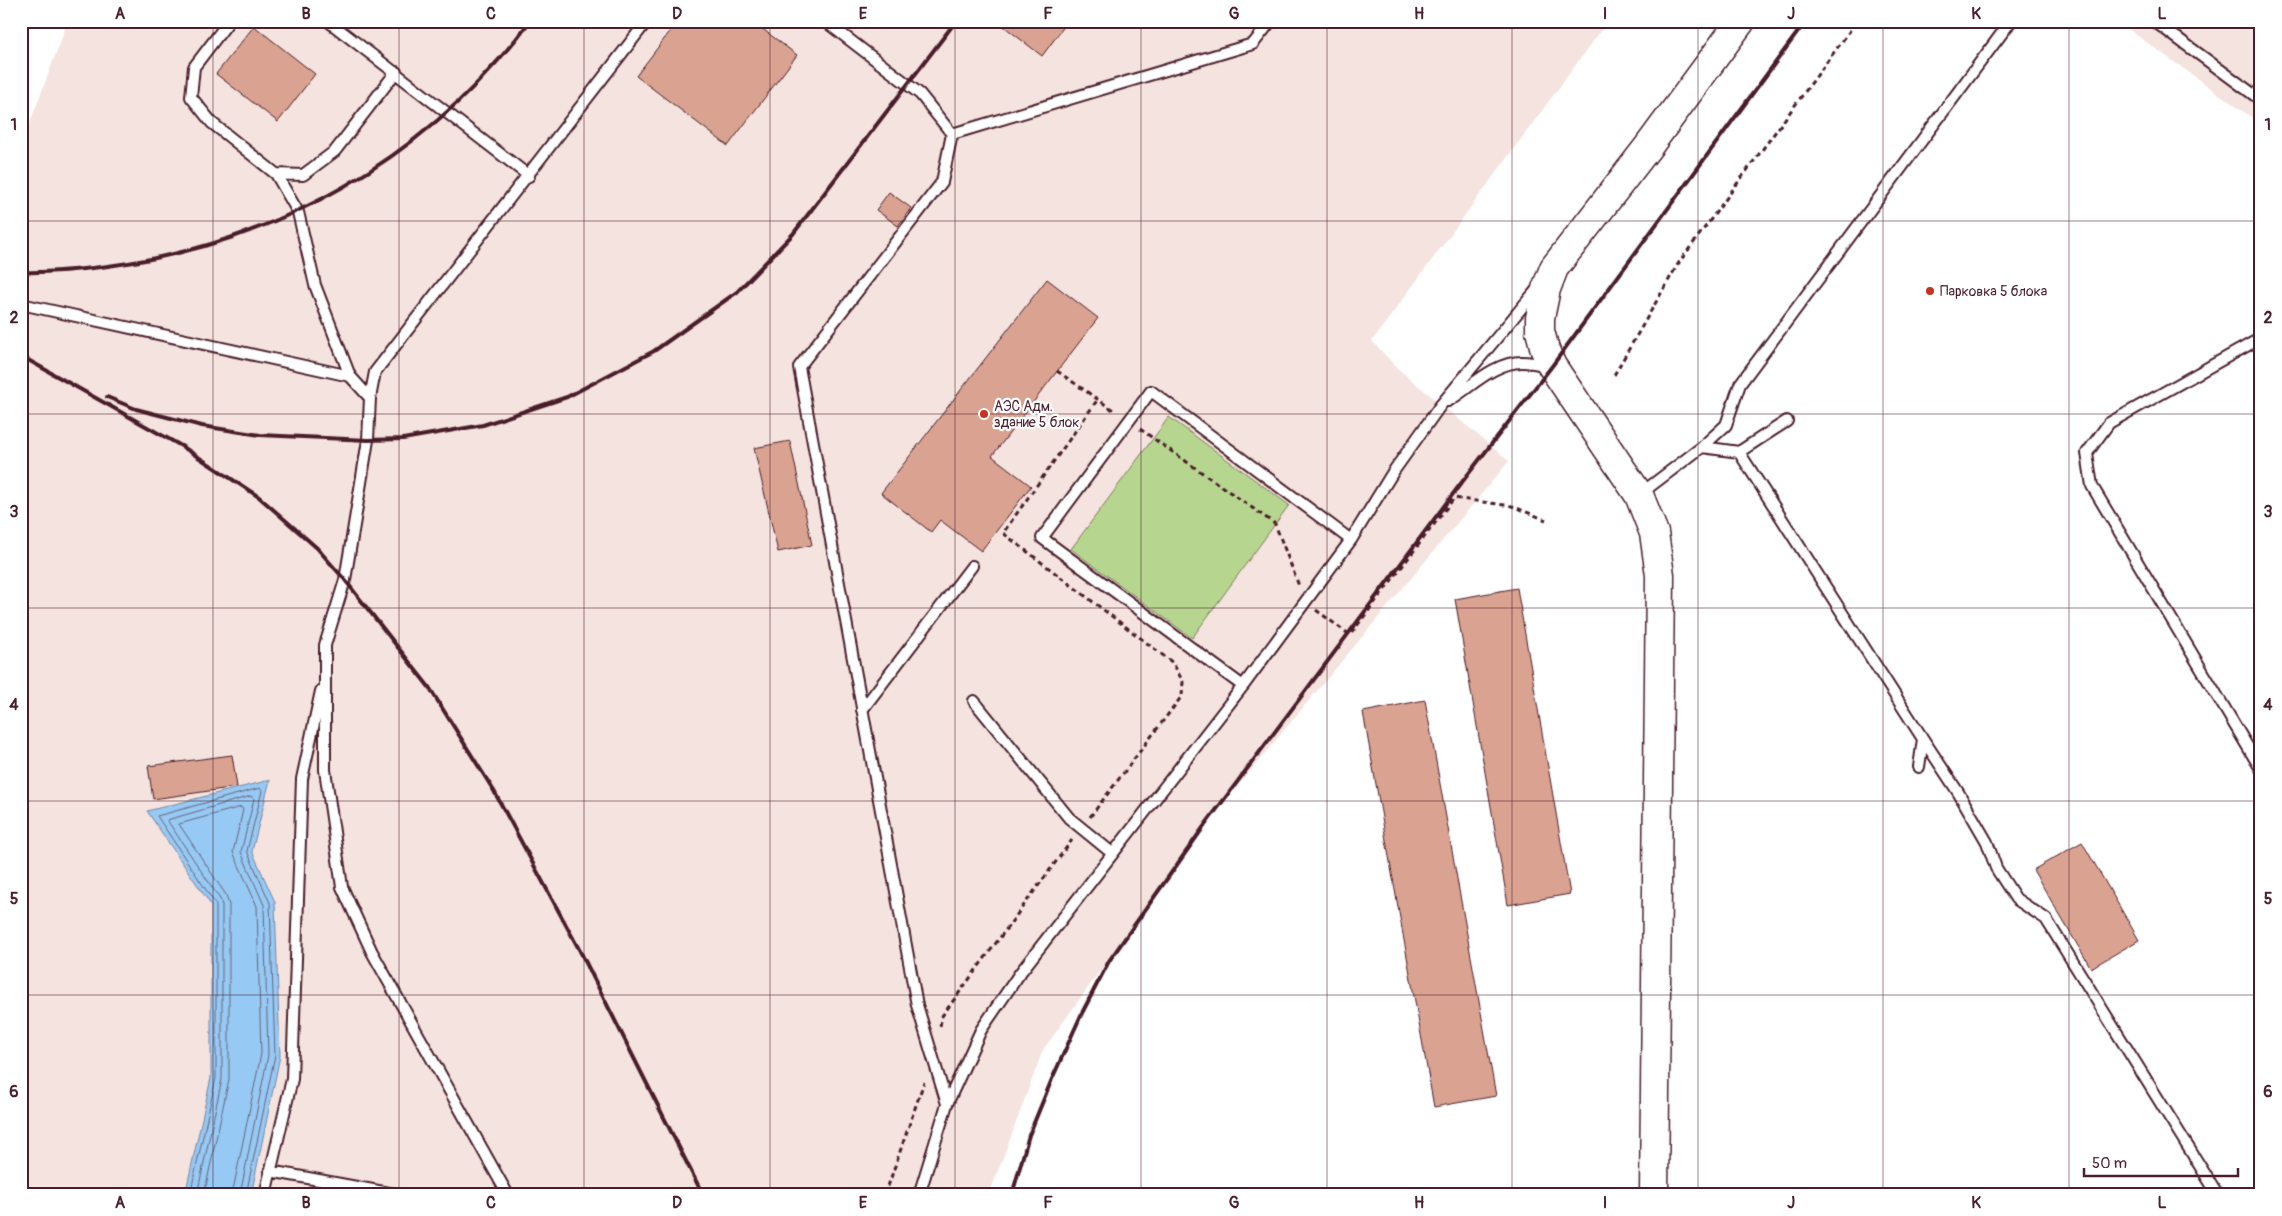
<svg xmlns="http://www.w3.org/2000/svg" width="2282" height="1216" font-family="Pangolin,sans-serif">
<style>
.built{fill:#f4e3de}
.green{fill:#b6d68f;stroke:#807a5d}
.water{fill:#96c9f3;stroke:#7885a3}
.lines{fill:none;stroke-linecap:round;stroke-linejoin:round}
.shore{stroke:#68637b;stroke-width:1}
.building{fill:#d9a291;stroke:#4a1f2b}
.lane-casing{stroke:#4a1f2b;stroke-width:14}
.secondary-casing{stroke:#4a1f2b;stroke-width:31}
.path{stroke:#4a1f2b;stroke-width:3;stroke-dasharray:5 4;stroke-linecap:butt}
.lane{stroke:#fff;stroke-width:10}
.secondary{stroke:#fff;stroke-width:28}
.rail{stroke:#4a1f2b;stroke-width:4}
.grid{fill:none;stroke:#4a1f2b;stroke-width:1;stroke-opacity:0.55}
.poi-dot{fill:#c8321e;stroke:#fff;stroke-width:2}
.labels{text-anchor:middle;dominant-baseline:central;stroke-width:4.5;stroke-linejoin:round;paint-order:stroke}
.poi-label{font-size:14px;fill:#4a1f2b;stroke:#fff;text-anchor:start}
.neatline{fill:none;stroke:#4a1f2b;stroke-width:2}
.grid-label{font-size:16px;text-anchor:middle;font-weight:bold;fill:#4a1f2b}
</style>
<rect width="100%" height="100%" fill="#fff"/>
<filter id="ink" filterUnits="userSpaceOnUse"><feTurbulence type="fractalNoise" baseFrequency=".02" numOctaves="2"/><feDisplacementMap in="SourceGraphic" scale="10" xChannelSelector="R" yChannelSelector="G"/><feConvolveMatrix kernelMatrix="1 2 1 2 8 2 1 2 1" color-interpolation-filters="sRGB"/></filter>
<g filter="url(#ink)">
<!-- built -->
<path class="built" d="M68 21H1608L1372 341 1397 368 1509 461 1205 825 1043 1050 989 1195H21V147Z
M2117 21H2261V124Z"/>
<!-- green -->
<path class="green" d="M1169 417 1289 505 1192 638 1071 549Z"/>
<!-- water -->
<path class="water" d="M270 780 252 851 275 902 280 1056 251 1195H185L211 1078V905L147 811Z"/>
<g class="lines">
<!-- shore -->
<path class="shore" d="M190 1195 216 1078V905L157 816 260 788 262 791 247 851 270 903 275 1055 246 1195
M197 1195 222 1079V905L220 899 167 820 251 796 254 799 241 852 264 905 268 1055 240 1195
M204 1195 229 1079V905L226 895 179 824 241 807 243 810 233 852 257 906 261 1054 232 1195"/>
</g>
<!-- building -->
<path class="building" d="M678 21H752L797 55 728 146 636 76Z
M997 21H1068L1042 56Z
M254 26 315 74 278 122 216 74Z
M889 192 911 208 898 226 876 210Z
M1047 279 1098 318 992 456 1031 486 981 551 940 520 931 532 881 493Z
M790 441 812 545 778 552 754 448Z
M1517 588 1570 894 1508 905 1455 599Z
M1425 700 1496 1096 1434 1107 1363 712Z
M232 755 237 787 153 799 148 766Z
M2082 842 2139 940 2091 968 2033 870Z"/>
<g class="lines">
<!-- lane casing -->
<g class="lane-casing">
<path id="lane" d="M229 21 194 67 191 97 212 123 276 174 298 212 315 285 350 376 370 398
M328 21 529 176
M825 21 920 94 952 134 942 182 799 367 917 1005 947 1104
M2154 21 2261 100
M952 134 1253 44 1271 21
M276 174 303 175 335 151 396 72
M21 304 350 376
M2261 338 2109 423 2087 453 2092 486 2261 769
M1448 401C1470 388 1494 362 1522 362 1531 362 1540 364 1549 366
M1702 447 1739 452 1787 421
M1739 452 1923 739 1919 767
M1640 494 1702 447 1726 425 1740 384 2011 21
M1243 686 1042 538 1151 391 1351 540
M974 701 1069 818 1112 853
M862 710 972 566
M1923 739 1958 792 1987 842 1996 868 2016 899 2046 919 2218 1195
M270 1171 400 1195
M265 1195 292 1079 302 779 321 691
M508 1195 372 952 342 887 325 770V645L345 580 368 440 370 398 375 372 647 21
M919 1195 947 1104 981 1030 1020 973 1243 686 1351 540 1393 472 1440 406 1539 287"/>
</g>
<!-- secondary casing -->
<g class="secondary-casing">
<path id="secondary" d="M1654 1195 1660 575 1654 533 1639 495 1552 366 1545 350 1540 331V318L1546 289 1554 268 1648 147 1741 21"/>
</g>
<!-- path -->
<path class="path" d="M1057 371 1116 412
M1614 375 1678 264 1857 21
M1140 429 1275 524 1299 586
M1316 610 1350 635 1454 498 1512 506 1546 520
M1090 817 1182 696 1183 682 1173 663 1003 533 1098 399
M940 1026 942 1016 1072 840
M885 1195 924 1082"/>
<!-- lane -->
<use href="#lane" class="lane"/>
<!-- secondary -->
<use href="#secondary" class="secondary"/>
<!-- rail -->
<path class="rail" d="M21 272C51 273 78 270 108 266 276 244 428 158 530 21
M21 356 183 447 259 497 317 548 345 580 429 687 494 791 580 951 703 1195
M107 397 136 409 202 426 260 435 368 440 403 439 483 425 567 397 654 351 737 292 793 234 956 21
M1012 1195 1029 1135 1052 1079 1082 1013 1109 961 1205 825 1459 486 1552 366 1806 21"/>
</g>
</g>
<!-- grid -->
<path class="grid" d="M213 21V1195M399 21V1195M584 21V1195M770 21V1195M955 21V1195M1141 21V1195M1327 21V1195M1512 21V1195M1698 21V1195M1883 21V1195M2069 21V1195M21 221H2261M21 414H2261M21 608H2261M21 801H2261M21 995H2261"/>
<!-- markers -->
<g class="poi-dot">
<circle cx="1930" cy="291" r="5"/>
<circle cx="984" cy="414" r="5"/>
</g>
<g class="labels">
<!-- poi labels -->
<g class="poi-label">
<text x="1940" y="291">Парковка 5 блока</text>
<text x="994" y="406">АЭС Адм.<tspan x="994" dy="16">здание 5 блок</tspan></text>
</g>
</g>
<!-- margin -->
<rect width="2282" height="1216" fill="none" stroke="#fff" stroke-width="55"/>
<!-- scale -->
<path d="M2084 1168v8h154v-8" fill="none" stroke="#4a1f2b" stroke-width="2.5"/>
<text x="2092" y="1168" font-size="15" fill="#4a1f2b" stroke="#ffffff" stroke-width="4" paint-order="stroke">50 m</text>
<rect x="28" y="28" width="2226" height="1160" class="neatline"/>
<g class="grid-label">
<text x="120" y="19">A</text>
<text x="306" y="19">B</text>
<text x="491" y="19">C</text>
<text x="677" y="19">D</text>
<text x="863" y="19">E</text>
<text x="1048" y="19">F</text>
<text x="1234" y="19">G</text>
<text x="1419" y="19">H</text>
<text x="1605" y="19">I</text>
<text x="1791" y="19">J</text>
<text x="1976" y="19">K</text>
<text x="2162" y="19">L</text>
<text x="14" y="130">1</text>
<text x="2268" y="130">1</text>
<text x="14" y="323">2</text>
<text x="2268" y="323">2</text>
<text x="14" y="517">3</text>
<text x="2268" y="517">3</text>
<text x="14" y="710">4</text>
<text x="2268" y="710">4</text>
<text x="14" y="904">5</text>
<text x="2268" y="904">5</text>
<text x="14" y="1097">6</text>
<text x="2268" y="1097">6</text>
<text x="120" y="1208">A</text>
<text x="306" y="1208">B</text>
<text x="491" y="1208">C</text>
<text x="677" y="1208">D</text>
<text x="863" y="1208">E</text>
<text x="1048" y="1208">F</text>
<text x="1234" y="1208">G</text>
<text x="1419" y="1208">H</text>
<text x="1605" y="1208">I</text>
<text x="1791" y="1208">J</text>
<text x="1976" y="1208">K</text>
<text x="2162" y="1208">L</text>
</g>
</svg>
